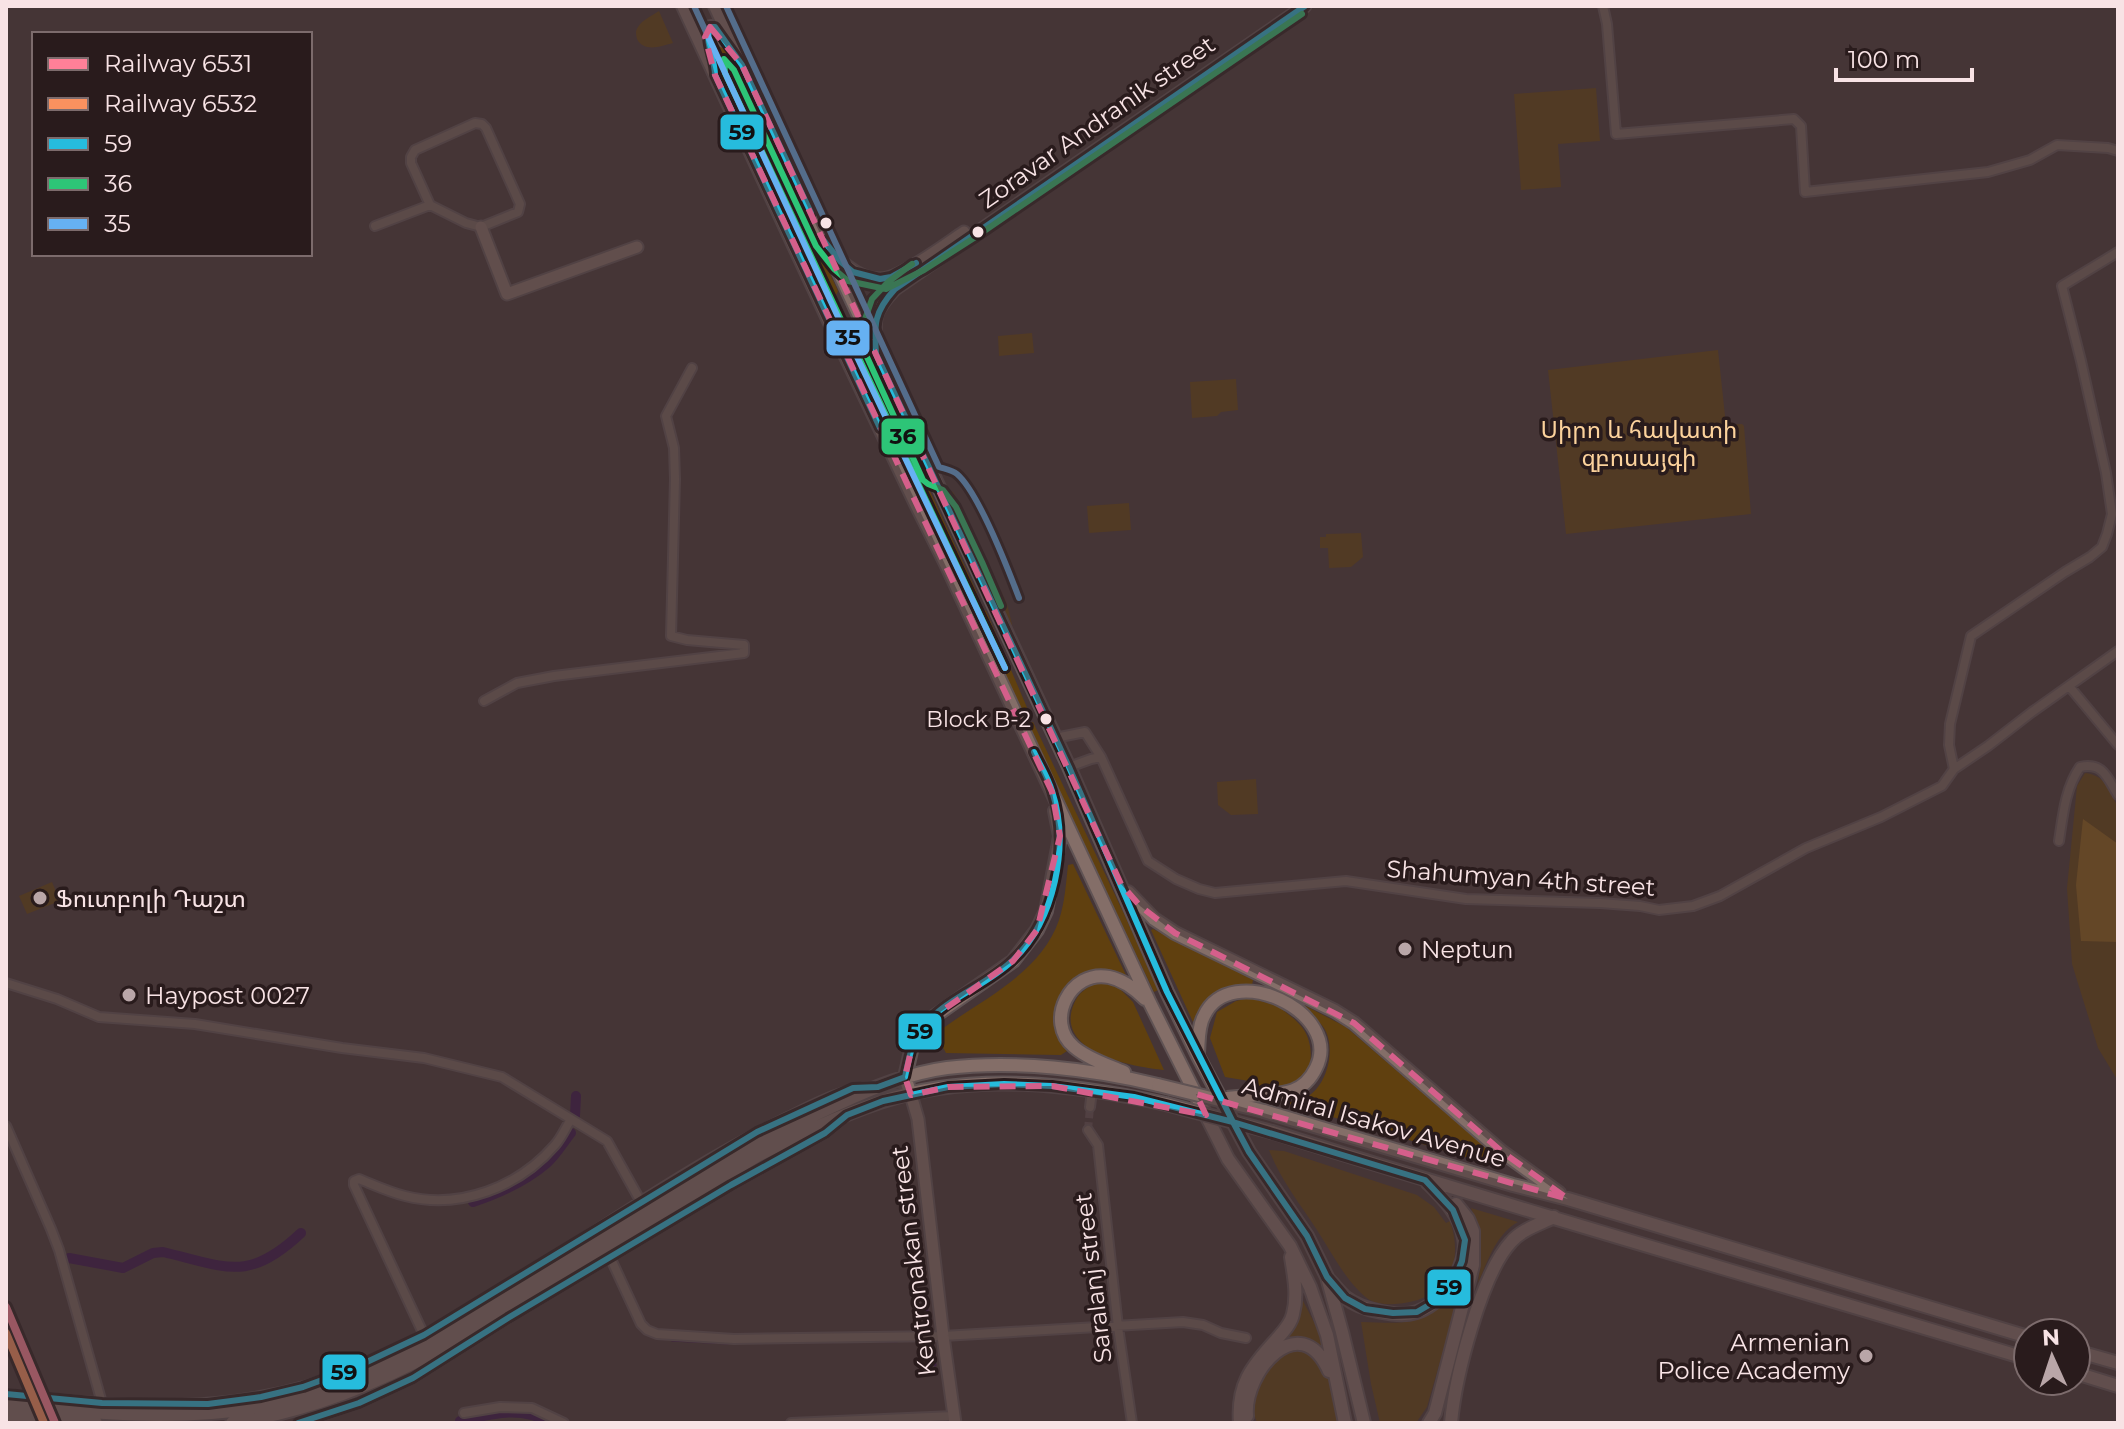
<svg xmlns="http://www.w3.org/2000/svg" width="2124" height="1429" font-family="Montserrat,'Noto Sans Armenian',sans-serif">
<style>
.green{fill:#60400f}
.forest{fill:#895d15}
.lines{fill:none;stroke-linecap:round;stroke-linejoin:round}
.stream{stroke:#361048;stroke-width:3}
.canal{stroke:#361048;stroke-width:10}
.minor-tunnel{stroke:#604f51;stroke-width:8;stroke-dasharray:8 4;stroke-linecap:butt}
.minor-casing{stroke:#605354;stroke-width:12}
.secondary-casing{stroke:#605354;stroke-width:15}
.trunk-casing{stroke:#605354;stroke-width:16}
.minor{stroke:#76645e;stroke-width:8}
.secondary{stroke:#836d66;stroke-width:11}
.trunk{stroke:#846e68;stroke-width:12}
.trunk-bridge-casing{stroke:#605354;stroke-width:16;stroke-linecap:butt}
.trunk-bridge{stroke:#846e68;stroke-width:12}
.bus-1-casing{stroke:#291b1c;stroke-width:12}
.bus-2-casing{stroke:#291b1c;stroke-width:12}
.bus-3-casing{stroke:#291b1c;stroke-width:12}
.bus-1{stroke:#26bcdd;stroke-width:6}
.bus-2{stroke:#2dc577;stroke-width:6}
.bus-3{stroke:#66b1f2;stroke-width:6}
.rail-1-casing{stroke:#291b1c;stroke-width:14}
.rail-2-casing{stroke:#291b1c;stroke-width:14}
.rail-1{stroke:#ff8098;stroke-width:8}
.rail-2{stroke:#fa915f;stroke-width:8}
.marked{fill:none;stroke:#d55f8b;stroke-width:6;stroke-dasharray:16 10;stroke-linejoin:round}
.bus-dot{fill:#f8e3e5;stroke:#291b1c;stroke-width:3}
.poi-dot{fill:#b9a6a8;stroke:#291b1c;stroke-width:3}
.labels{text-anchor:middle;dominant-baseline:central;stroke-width:7;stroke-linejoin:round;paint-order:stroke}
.bus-label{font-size:22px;fill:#f8e3e5;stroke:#291b1c;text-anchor:end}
.street-label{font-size:24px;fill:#f8e3e5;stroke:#291b1c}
.park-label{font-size:24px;fill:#fcd29c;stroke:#291b1c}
.poi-label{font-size:24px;fill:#f8e3e5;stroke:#291b1c;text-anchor:start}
.line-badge{stroke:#291b1c;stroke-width:3}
.pale-badge-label{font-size:22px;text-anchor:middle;font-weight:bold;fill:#111}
</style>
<rect width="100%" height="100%" fill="#453537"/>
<!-- green -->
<path class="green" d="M659 11 673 43C662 46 644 53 637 39 636 35 635 31 638 27 642 20 653 15 659 11Z
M715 34 720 38 787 183 778 187 711 42 712 35Z
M1596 88 1600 141 1558 144 1561 187 1521 190 1514 94Z
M790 188 838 291 836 295 828 296 779 192Z
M1032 333 1034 353 999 356 998 336Z
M854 335 858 336 882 387 872 392 848 340Z
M1718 350 1726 425 1742 424 1744 426 1751 514 1566 534 1548 370Z
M1236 379 1238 410 1221 412 1217 416 1192 418 1190 382Z
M885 394 977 593 971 595 955 560 935 529 875 398Z
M947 490 953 492 959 502 1007 604 1012 624 1010 629Z
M1129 503 1131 530 1089 533 1087 506Z
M1361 533 1363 557 1351 567 1329 568 1328 548H1320V537H1326V534Z
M981 609 986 611 1031 717 1024 720 975 616 976 612Z
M1033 722 1125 916 1158 990 1154 992 1027 725Z
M2085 773C2105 775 2109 790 2118 807V1081L2098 1048 2072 964 2067 888 2077 786Z
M1256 779 1258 814 1231 815 1218 805 1217 782Z
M1073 864 1126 975C1103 973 1104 965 1079 977L1059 1035 1067 1051 1061 1055 946 1053 939 1040 942 1029C984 998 1041 973 1059 920 1065 902 1066 883 1068 865Z
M52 882 60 901 27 914 19 896Z
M1153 929 1253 980 1252 985C1220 985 1207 994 1193 1022L1151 930Z
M1100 982 1118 987 1133 1002 1164 1070C1133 1067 1056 1053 1073 1006 1078 992 1087 987 1100 982Z
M1249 998C1259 1001 1271 1003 1280 1008 1287 1013 1299 1022 1304 1030 1313 1044 1315 1072 1298 1081 1287 1088 1273 1087 1261 1087L1255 1082 1225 1077 1210 1038 1217 1012 1236 1001Z
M1300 1003 1346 1027 1503 1162 1504 1167 1502 1168 1286 1103C1294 1101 1303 1100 1310 1095 1328 1082 1336 1047 1324 1028 1319 1020 1307 1012 1300 1006Z
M1269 1150 1284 1151 1417 1195 1434 1207 1446 1223 1450 1221C1464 1262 1449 1297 1404 1303 1394 1305 1377 1305 1368 1299 1346 1282 1332 1253 1317 1230 1300 1204 1280 1179 1269 1150Z
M1471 1208 1518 1222C1496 1234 1488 1261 1478 1283 1482 1253 1482 1236 1471 1208Z
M1462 1285 1427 1407 1416 1423H1380L1371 1384 1361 1322C1414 1324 1425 1326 1462 1285Z
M1299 1293 1317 1328 1328 1363C1310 1334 1302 1335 1272 1349Z
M1286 1349H1307L1331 1378 1338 1423H1257L1252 1408 1253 1393 1273 1357Z"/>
<!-- forest -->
<path class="forest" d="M2083 819 2118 844V942L2081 941 2076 885Z"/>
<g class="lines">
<!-- stream -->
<path class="stream" d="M926 1297 928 1329
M929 1339H931L935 1365
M672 1340 728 1343
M781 1342 897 1341"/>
<!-- canal -->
<path class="canal" d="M575 1116 576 1096
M473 1202C500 1193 525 1182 547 1163 556 1155 563 1143 571 1133
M69 1258 123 1268 153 1253 163 1252C227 1267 248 1283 301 1233
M460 1421C495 1413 520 1406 553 1423"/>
<!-- minor-tunnel -->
<path class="minor-tunnel" d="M1088 1130 1090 1107"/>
<!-- minor casing -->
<g class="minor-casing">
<path id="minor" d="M1603 6 1607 24 1616 134 1794 119 1801 126 1805 192 1988 172 2030 160 2057 145 2108 148 2118 151
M475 123 482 124 486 128 520 204 518 212 481 227 466 223 430 205 411 163V157L415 150Z
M375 226 430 205
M2069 686 2118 745
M484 701 517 683 554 676 744 653V645L687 640 671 636 675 479 674 448 666 416 692 368
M1055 738 1085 732 1101 757
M1069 767 1091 759 1101 757 1148 861 1176 879 1199 889 1215 893 1346 881 1466 899 1600 903 1640 906 1659 910 1693 906 1720 896 1806 848 1881 817 1942 786 1954 769 1988 746 2032 712 2118 651
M1954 769 1949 745 1950 724 1971 636 2065 572 2090 557 2102 547 2107 534 2112 514 2106 473 2081 361 2062 286 2118 252
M2059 841C2063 815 2065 789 2080 767 2104 762 2107 778 2118 795
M6 983 57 999 99 1017 195 1024 342 1048 424 1058 502 1077 607 1141 641 1202
M1090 1107 1092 1091
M6 1126 51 1229 59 1250 102 1403
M1088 1130 1098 1145 1118 1327 1132 1423
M610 1257 641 1324 647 1330 657 1334 734 1339 943 1336 1183 1322 1203 1325 1221 1333 1246 1338
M424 1335 354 1185V1181L359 1179C374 1185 389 1192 405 1196 460 1210 519 1187 555 1145 562 1137 566 1127 571 1119
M6 1394C125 1406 239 1417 353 1369 508 1303 637 1190 788 1117 812 1105 847 1086 873 1087
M464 1413 500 1407 532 1408 564 1423
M298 1423 359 1403 413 1378 508 1318 731 1185 825 1133 841 1120
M791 1423 954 1416"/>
</g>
<!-- secondary casing -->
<g class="secondary-casing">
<path id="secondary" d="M481 227 507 294 637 247
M832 251C844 266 865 283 887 278 906 274 946 244 964 232
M876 349C874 318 873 312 895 289L1305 6
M911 1095 918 1119 943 1336 955 1423"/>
</g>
<!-- trunk casing -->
<g class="trunk-casing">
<path id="trunk" d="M683 6 829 321 916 504 946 564 1150 1003 1228 1159 1290 1246 1310 1287 1327 1335 1345 1423
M715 6 1069 767 1167 992 1198 1056 1249 1152 1307 1236 1327 1277 1342 1332 1364 1423
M710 49C707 40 703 35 710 27H715L724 40
M1128 892 1154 919 1175 933 1335 1011 1354 1023 1501 1151 1559 1193
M1198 1053C1199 1040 1198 1027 1204 1016 1230 959 1344 1012 1316 1068 1304 1093 1285 1094 1259 1095
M1124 1072C1108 1065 1088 1059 1074 1047 1044 1022 1070 969 1109 977 1124 980 1135 989 1145 999
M911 1095 905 1077 911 1051 918 1034 929 1020 1013 961 1037 930 1046 911 1058 848 1060 836 1055 811
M1264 1111 1513 1185 1568 1199 2028 1337
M1272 1132C1523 1211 1776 1283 2028 1359
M1329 1280C1334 1285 1340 1293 1346 1298 1361 1310 1399 1318 1417 1312 1434 1306 1450 1290 1457 1274 1462 1263 1467 1250 1464 1238 1460 1214 1443 1198 1427 1182
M2076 1351 2118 1363
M2076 1373 2118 1386
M6 1405C94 1413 187 1423 275 1404 337 1390 394 1361 449 1331 524 1285 598 1239 672 1194 726 1161 780 1130 838 1104 873 1088 909 1073 947 1068 1014 1060 1093 1069 1158 1085
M6 1415 96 1423
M1247 1416C1243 1372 1300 1306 1329 1371
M232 1423C305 1412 370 1387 435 1352L757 1156C797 1136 838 1116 880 1102 972 1071 1074 1084 1166 1104
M1240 1423C1237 1385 1251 1367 1276 1340 1283 1332 1291 1324 1293 1314 1298 1295 1294 1276 1291 1257
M1429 1423 1435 1413 1473 1265V1231L1468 1219 1456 1204
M1451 1423C1455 1378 1481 1274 1511 1242 1521 1230 1540 1224 1554 1217"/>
</g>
<!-- minor -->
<use href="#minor" class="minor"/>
<!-- secondary -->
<use href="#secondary" class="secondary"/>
<!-- trunk -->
<use href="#trunk" class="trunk"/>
<!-- trunk-bridge casing -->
<g class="trunk-bridge-casing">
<path id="trunk-bridge" d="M1158 1085 1264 1111
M1227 1098 1259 1095
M1166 1104 1272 1132"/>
</g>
<!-- trunk-bridge -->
<use href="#trunk-bridge" class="trunk-bridge"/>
<!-- bus-1 casing -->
<g class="bus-1-casing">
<path id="bus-1" d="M811 213 742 65 715 27H710C704 43 715 58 715 75L880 428
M824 241 841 262 853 272 880 279 891 277 916 263
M1233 1122 1425 1180 1453 1210 1465 1240 1462 1261 1453 1283 1434 1302 1417 1312 1393 1313 1365 1309 1345 1298 1327 1277 1307 1236 1249 1152Z
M1233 1122 1167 992 1069 767 876 354C874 324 874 312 895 289L1305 6
M6 1394 102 1403 208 1404 261 1397 303 1387 352 1369 424 1335 757 1132 853 1088 878 1087 905 1077C908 1064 910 1048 917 1036 937 1001 984 988 1012 961 1055 921 1070 845 1052 791 1048 777 1040 765 1034 752
M298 1423 359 1403 413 1378 508 1318 731 1185 825 1133 847 1115 883 1101 948 1087 1004 1084 1052 1086 1134 1097 1233 1122"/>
</g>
<!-- bus-2 casing -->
<g class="bus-2-casing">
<path id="bus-2" d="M912 264 888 282 872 299 864 322 867 357 923 480 928 484 943 490 956 507 982 562 1001 606
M1005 668 725 73 724 59 734 70 816 246 834 269 848 281 886 289 924 270 974 238 1302 14"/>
</g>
<!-- bus-3 casing -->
<g class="bus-3-casing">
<path id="bus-3" d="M694 6 838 317 1005 668
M726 6 939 467C945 469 952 470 957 474 979 493 1008 569 1019 598"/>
</g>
<!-- bus-1 -->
<use href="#bus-1" class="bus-1"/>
<!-- bus-2 -->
<use href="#bus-2" class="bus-2"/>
<!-- bus-3 -->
<use href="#bus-3" class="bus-3"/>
<!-- rail-1 casing -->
<g class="rail-1-casing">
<path id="rail-1" d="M6 1307 55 1423"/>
</g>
<!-- rail-2 casing -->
<g class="rail-2-casing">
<path id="rail-2" d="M6 1333 44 1423"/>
</g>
<!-- rail-1 -->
<use href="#rail-1" class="rail-1"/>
<!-- rail-2 -->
<use href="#rail-2" class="rail-2"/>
</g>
<!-- marked area -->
<path d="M0 0H2124V1429H0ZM710 27 742 65 1121 884 1140 906 1175 933 1354 1023 1501 1151 1568 1199 1196 1094 1206 1115 1052 1086 948 1087 911 1095 905 1077 911 1051 929 1020 1013 961 1037 930 1060 836 1052 792 715 75 705 37Z" fill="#453537" fill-opacity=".55" fill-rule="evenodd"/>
<path class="marked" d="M710 27 742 65 1121 884 1140 906 1175 933 1354 1023 1501 1151 1568 1199 1196 1094 1206 1115 1052 1086 948 1087 911 1095 905 1077 911 1051 929 1020 1013 961 1037 930 1060 836 1052 792 715 75 705 37Z"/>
<!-- markers -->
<g class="bus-dot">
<circle cx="826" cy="223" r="7"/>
<circle cx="978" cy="232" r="7"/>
<circle cx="1046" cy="719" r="7"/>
</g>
<g class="poi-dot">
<circle cx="40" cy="898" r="8"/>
<circle cx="1405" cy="949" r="8"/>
<circle cx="129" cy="995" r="8"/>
<circle cx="1866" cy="1356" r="8"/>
</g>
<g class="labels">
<!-- bus labels -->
<g class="bus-label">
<text x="1031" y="719">Block B-2</text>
</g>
<!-- street labels -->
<g class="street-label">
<text transform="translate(1097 122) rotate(-35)">Zoravar Andranik street</text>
<text transform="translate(1521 878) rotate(4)">Shahumyan 4th street</text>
<text transform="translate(1374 1122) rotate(16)">Admiral Isakov Avenue</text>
<text transform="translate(913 1261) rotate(-97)">Kentronakan street</text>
<text transform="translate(1093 1278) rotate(-97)">Saralanj street</text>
</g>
<!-- park labels -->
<g class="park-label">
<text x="1639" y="429">Սիրո և հավատի<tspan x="1639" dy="28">զբոսայգի</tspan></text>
</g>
<!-- poi labels -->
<g class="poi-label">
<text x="56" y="898">Ֆուտբոլի Դաշտ</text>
<text x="1421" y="949">Neptun</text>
<text x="145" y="995">Haypost 0027</text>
<text x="1850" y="1342" text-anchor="end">Armenian<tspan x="1850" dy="28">Police Academy</tspan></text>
</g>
</g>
<g class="line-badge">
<rect x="719" y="113" width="46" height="38" rx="8" fill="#26bcdd"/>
<rect x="825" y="319" width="46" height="38" rx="8" fill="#66b1f2"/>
<rect x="880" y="417" width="46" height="39" rx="8" fill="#2dc577"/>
<rect x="897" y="1012" width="46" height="39" rx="8" fill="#26bcdd"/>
<rect x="1426" y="1268" width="46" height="39" rx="8" fill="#26bcdd"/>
<rect x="321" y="1353" width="46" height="38" rx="8" fill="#26bcdd"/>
</g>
<g class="pale-badge-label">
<text x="742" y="140">59</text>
<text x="848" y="345">35</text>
<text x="903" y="444">36</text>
<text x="920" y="1039">59</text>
<text x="1449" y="1295">59</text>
<text x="344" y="1380">59</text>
</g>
<!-- border -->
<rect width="2124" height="1429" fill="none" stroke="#f8e3e5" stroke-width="16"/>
<!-- legend -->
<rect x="32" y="32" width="280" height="224" fill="#291b1c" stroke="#7c6b6c" stroke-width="2"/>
<rect x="48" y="58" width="40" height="12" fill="#ff8098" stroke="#7c6b6c" stroke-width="2"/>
<text x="104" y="72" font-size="24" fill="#f8e3e5">Railway 6531</text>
<rect x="48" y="98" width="40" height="12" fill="#fa915f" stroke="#7c6b6c" stroke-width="2"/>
<text x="104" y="112" font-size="24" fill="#f8e3e5">Railway 6532</text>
<rect x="48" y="138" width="40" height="12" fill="#26bcdd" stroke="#7c6b6c" stroke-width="2"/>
<text x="104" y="152" font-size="24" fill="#f8e3e5">59</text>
<rect x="48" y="178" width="40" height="12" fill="#2dc577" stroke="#7c6b6c" stroke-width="2"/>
<text x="104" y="192" font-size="24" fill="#f8e3e5">36</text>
<rect x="48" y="218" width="40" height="12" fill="#66b1f2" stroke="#7c6b6c" stroke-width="2"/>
<text x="104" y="232" font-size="24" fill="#f8e3e5">35</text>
<!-- north arrow -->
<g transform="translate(2052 1357) rotate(357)"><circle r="38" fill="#291b1c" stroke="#7c6b6c" stroke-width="2"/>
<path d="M0-6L14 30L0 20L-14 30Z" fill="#b9a6a8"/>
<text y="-12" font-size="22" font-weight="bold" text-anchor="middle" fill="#f8e3e5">N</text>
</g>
<!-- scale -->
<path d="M1836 68v12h136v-12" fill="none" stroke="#f8e3e5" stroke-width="4"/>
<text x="1848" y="68" font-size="24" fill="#f8e3e5" stroke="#291b1c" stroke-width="6" paint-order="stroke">100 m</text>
</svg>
